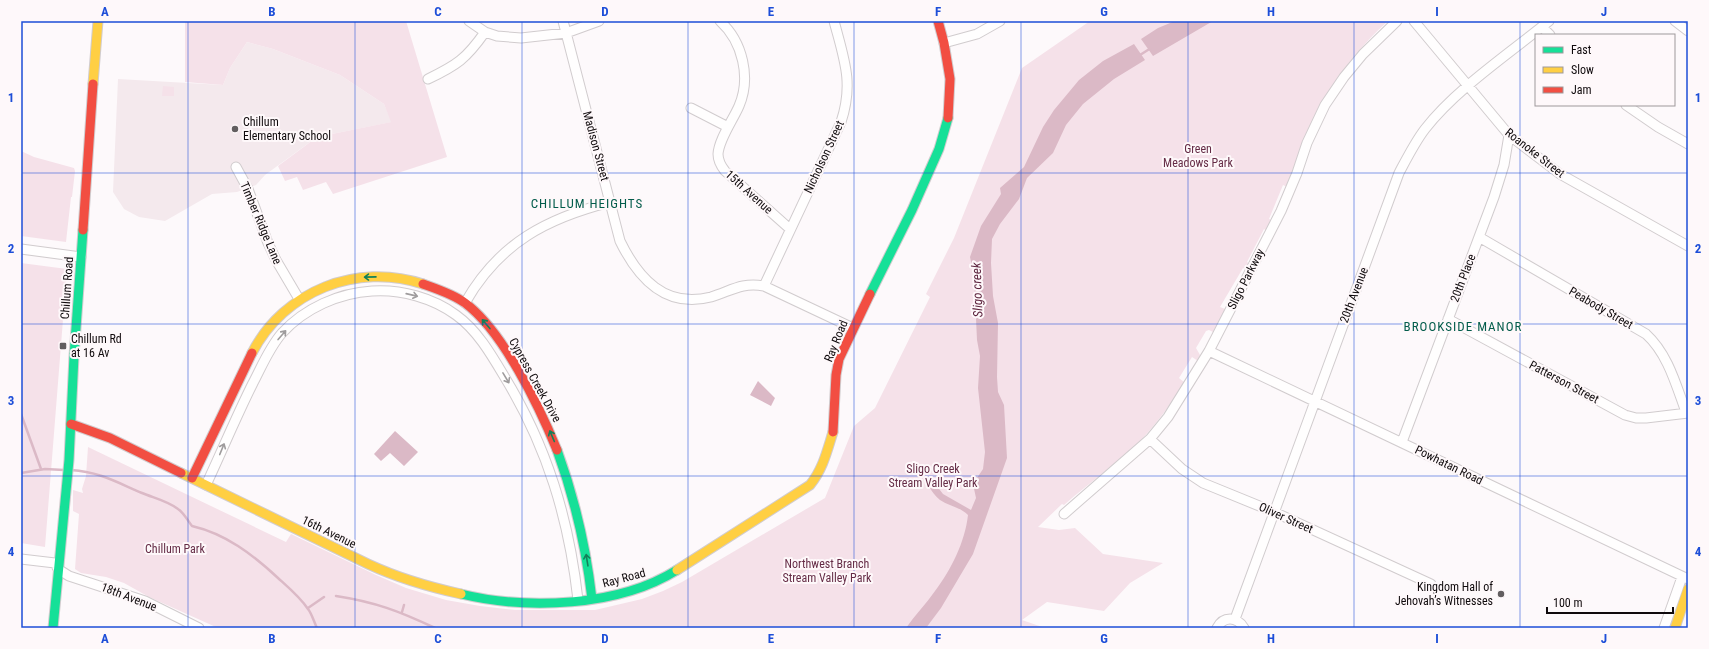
<svg xmlns="http://www.w3.org/2000/svg" width="1709" height="649" font-family="'Roboto Condensed',sans-serif">
<style>
.built{fill:#f4e9ed}
.green{fill:#f5e1e9}
.water{fill:#dbb9c6}
.lines{fill:none;stroke-linecap:round;stroke-linejoin:round}
.stream{stroke:#dbb9c6;stroke-width:2.5}
.street-casing{stroke:#d1ccce;stroke-width:11}
.fast-casing{stroke:#d1ccce;stroke-width:11}
.slow-casing{stroke:#d1ccce;stroke-width:11}
.jam-casing{stroke:#d1ccce;stroke-width:11}
.street{stroke:#fffefe;stroke-width:9}
.fast{stroke:#16e098;stroke-width:9}
.slow{stroke:#ffcf43;stroke-width:9}
.jam{stroke:#f24e42;stroke-width:9}
.oneway{stroke:#138059}
.oneway2{stroke:#9f9c9d}
.grid{fill:none;stroke:#1d4ed8;stroke-width:1;stroke-opacity:0.55}
.poi-dot{fill:#625e60;stroke:#fef8fa;stroke-width:1.5}
.labels{text-anchor:middle;dominant-baseline:central;stroke-width:4;stroke-linejoin:round;paint-order:stroke}
.poi-label{font-size:12px;fill:#0f0a0c;stroke:#fef8fa;text-anchor:start}
.street-label{font-size:12px;fill:#0f0a0c;stroke:#fef8fa}
.park-label{font-size:12px;fill:#652c46;stroke:#fef8fa}
.neighbourhood-label{font-size:13px;letter-spacing:1px;fill:#035c4b;stroke:#fef8fa}
.water-label{font-size:13px;font-style:italic;fill:#5c233d;stroke:#fef8fa}
.neatline{fill:none;stroke:#1d4ed8;stroke-width:1.5}
.grid-label{font-size:13px;text-anchor:middle;font-weight:bold;fill:#1d4ed8}
</style>
<rect width="100%" height="100%" fill="#fdf9fb"/>
<!-- built -->
<path class="built" d="M247 42 273 49 340 75 384 104 392 122 317 137 265 175 256 185 237 192 212 194 165 221 139 217 124 209 113 192 118 79 223 85 230 68Z"/>
<!-- green -->
<path class="green" d="M185 21H406L447 157 333 194 326 182 303 190 297 177 285 181 278 166 317 137 391 122 384 104 340 75 273 49 247 42 230 68 223 85 185 82Z
M1090 21H1388C1336 67 1310 123 1287 187L1283 185 1269 219 1272 220 1268 232 1264 229 1247 262 1250 264 1247 270 1243 268 1220 307 1225 309 1213 332 1209 330 1206 331 1196 348 1200 355 1198 361 1192 357 1179 378 1185 383C1172 402 1158 422 1142 439 1118 463 1089 483 1064 505L1062 504 1038 527 1059 530 1075 528 1103 554 1163 563 1130 583 1104 611 1047 602 1022 620 1045 628H218L149 597 124 583 106 577 81 573 75 569 79 514 73 511V490L83 493 82 489 86 476 88 447 286 542 291 534 376 575 406 588 446 600 480 606 515 610H595L642 599 663 591 682 582 825 498 854 426 875 408 930 297 926 294 954 238 1022 68Z
M163 86 174 87V96H162Z
M21 151 34 157 74 168 75 171 72 197H71L66 242 21 236Z
M21 263 67 269 45 547 21 543Z"/>
<!-- water -->
<path class="water" d="M1175 21H1213L1153 56 1141 39 1158 28Z
M1134 44 1145 60 1114 79 1083 104 1066 125 1053 153 1027 178 1019 199 1000 224 992 239 991 263 993 296 998 323 997 377 998 392 1004 405 1007 458 973 554 941 608 926 628H906C915 615 926 604 935 591 951 570 965 542 968 515 960 507 949 506 940 500 935 496 931 490 928 485L933 481 943 494 971 510 976 498 973 484 983 469 985 452 978 388 980 356 977 340 974 276 970 257 981 226 1001 194 1000 188 1024 167 1043 127 1054 110 1079 80 1103 61Z
M758 381 775 398 771 406 750 395Z
M395 431 418 452 404 466 390 453 381 461 374 454Z"/>
<g class="lines">
<!-- stream -->
<path class="stream" d="M1140 55 1151 48
M21 414 41 469
M71 470C100 472 116 482 142 493 154 498 168 501 178 509 184 513 188 521 192 526 226 534 252 554 278 578 288 587 300 597 308 609 312 614 314 622 317 628
M21 473 45 469 64 470
M336 596C375 602 399 611 435 628
M308 608 324 597
M402 612 404 605"/>
<!-- street casing -->
<g class="street-casing">
<path id="street" d="M469 21 485 32 497 36 521 38 566 33 599 21
M563 21 620 241C638 278 665 309 711 297 731 291 741 282 764 286L853 328
M720 21C743 42 751 78 739 106 733 120 719 139 718 154 718 161 721 166 725 171L790 229
M1414 21 1509 135 1560 174 1688 246
M1675 21 1688 31
M1542 27 1550 35
M944 43 977 34 1000 21
M428 79C457 65 466 59 485 32
M1626 105 1658 127 1688 144
M691 108 728 127
M236 167 248 189 268 243 276 260 299 299
M1479 237 1646 334C1668 354 1676 385 1686 412
M21 249 81 257
M764 286 841 122C854 83 844 59 834 21
M465 303C499 243 547 218 611 202
M1448 319 1625 415 1636 418H1646L1688 413
M1209 351 1688 579
M1150 439 1182 469 1203 483 1274 512 1431 584
M1402 442 1494 197 1504 165 1509 135
M206 485C222 451 236 417 253 383 262 366 269 348 282 333 305 308 339 293 372 291 401 289 433 298 456 315 477 330 491 354 504 376 547 446 569 519 578 600
M1064 514 1150 439 1168 417 1209 351 1281 211 1297 173 1307 143 1325 105 1344 77 1363 54 1397 21
M21 559 55 563 58 569 69 576 145 601 199 628
M1235 619 1399 173C1407 158 1415 142 1425 129 1456 89 1510 53 1549 21
M1217 628C1223 616 1237 616 1244 628
M1664 628 1682 577"/>
</g>
<!-- fast casing -->
<g class="fast-casing">
<path id="fast" d="M870 294 912 210 939 149 948 118
M557 450C575 499 586 547 592 599
M461 594C527 610 618 607 677 570
M53 628 69 460 74 356 83 230"/>
</g>
<!-- slow casing -->
<g class="slow-casing">
<path id="slow" d="M93 84 98 21
M252 353C284 291 357 262 423 284
M181 473 368 564C398 578 429 587 461 594
M677 570 810 485C823 469 827 451 833 432
M1675 628 1688 589"/>
</g>
<!-- jam casing -->
<g class="jam-casing">
<path id="jam" d="M938 21 944 43 950 79 948 118
M83 230 93 84
M423 284C437 289 453 294 465 303 503 331 539 406 557 450
M71 424 110 438 181 473
M833 432 836 375 839 359 870 294
M192 478 252 353"/>
</g>
<!-- street -->
<use href="#street" class="street"/>
<!-- fast -->
<use href="#fast" class="fast"/>
<!-- slow -->
<use href="#slow" class="slow"/>
<!-- jam -->
<use href="#jam" class="jam"/>
</g>
<!-- one-way arrows -->
<defs><path id="oneway-shaft" d="M-6 0H5M1.5-3L5.5 0L1.5 3" fill="none" stroke-width="1.6" stroke-linecap="round" stroke-linejoin="round"/></defs>
<g class="oneway">
<use href="#oneway-shaft" transform="translate(370 277) rotate(179)"/>
<use href="#oneway-shaft" transform="translate(486 324) rotate(-131)"/>
<use href="#oneway-shaft" transform="translate(552 436) rotate(-113)"/>
<use href="#oneway-shaft" transform="translate(587 560) rotate(-99)"/>
</g>
<g class="oneway2">
<use href="#oneway-shaft" transform="translate(412 295) rotate(13)"/>
<use href="#oneway-shaft" transform="translate(282 335) rotate(-49)"/>
<use href="#oneway-shaft" transform="translate(506 378) rotate(59)"/>
<use href="#oneway-shaft" transform="translate(222 449) rotate(-68)"/>
</g>
<!-- grid -->
<path class="grid" d="M188 21V628M355 21V628M522 21V628M688 21V628M854 21V628M1021 21V628M1188 21V628M1354 21V628M1520 21V628M21 173H1688M21 324H1688M21 476H1688"/>
<!-- markers -->
<g class="poi-dot">
<circle cx="235" cy="129" r="4"/>
<rect x="59" y="342" width="8" height="8" rx="2"/>
<circle cx="1501" cy="594" r="4"/>
</g>
<g class="labels">
<!-- poi labels -->
<g class="poi-label">
<text x="243" y="122">Chillum<tspan x="243" dy="14">Elementary School</tspan></text>
<text x="71" y="339">Chillum Rd<tspan x="71" dy="14">at 16 Av</tspan></text>
<text x="1493" y="587" text-anchor="end">Kingdom Hall of<tspan x="1493" dy="14">Jehovah’s Witnesses</tspan></text>
</g>
<!-- street labels -->
<g class="street-label">
<text transform="translate(596 146) rotate(75)">Madison Street</text>
<text transform="translate(1535 153) rotate(38)">Roanoke Street</text>
<text transform="translate(824 157) rotate(-65)">Nicholson Street</text>
<text transform="translate(749 192) rotate(42)">15th Avenue</text>
<text transform="translate(261 223) rotate(67)">Timber Ridge Lane</text>
<text transform="translate(1463 278) rotate(-69)">20th Place</text>
<text transform="translate(1246 279) rotate(-63)">Sligo Parkway</text>
<text transform="translate(67 288) rotate(-86)">Chillum Road</text>
<text transform="translate(1354 295) rotate(-69)">20th Avenue</text>
<text transform="translate(1601 308) rotate(30)">Peabody Street</text>
<text transform="translate(836 341) rotate(-68)">Ray Road</text>
<text transform="translate(535 380) rotate(61)">Cypress Creek Drive</text>
<text transform="translate(1564 382) rotate(28)">Patterson Street</text>
<text transform="translate(1449 465) rotate(26)">Powhatan Road</text>
<text transform="translate(1286 518) rotate(24)">Oliver Street</text>
<text transform="translate(329 532) rotate(26)">16th Avenue</text>
<text transform="translate(624 578) rotate(-15)">Ray Road</text>
<text transform="translate(129 597) rotate(21)">18th Avenue</text>
</g>
<!-- park labels -->
<g class="park-label">
<text x="1198" y="149">Green<tspan x="1198" dy="14">Meadows Park</tspan></text>
<text x="933" y="469">Sligo Creek<tspan x="933" dy="14">Stream Valley Park</tspan></text>
<text x="175" y="549">Chillum Park</text>
<text x="827" y="564">Northwest Branch<tspan x="827" dy="14">Stream Valley Park</tspan></text>
</g>
<!-- neighbourhood labels -->
<g class="neighbourhood-label">
<text x="587" y="203">CHILLUM HEIGHTS</text>
<text x="1463" y="326">BROOKSIDE MANOR</text>
</g>
<!-- water labels -->
<g class="water-label">
<text transform="translate(977 290) rotate(-92)">Sligo creek</text>
</g>
</g>
<!-- border -->
<rect width="1709" height="649" fill="none" stroke="#fef8fa" stroke-width="44"/>
<!-- legend -->
<rect x="1535" y="34" width="140" height="72" fill="#fef8fa" stroke="#9e999b"/>
<rect x="1543" y="47" width="20" height="6" fill="#16e098" stroke="#9e999b"/>
<text x="1571" y="54" font-size="12" fill="#0f0a0c">Fast</text>
<rect x="1543" y="67" width="20" height="6" fill="#ffcf43" stroke="#9e999b"/>
<text x="1571" y="74" font-size="12" fill="#0f0a0c">Slow</text>
<rect x="1543" y="87" width="20" height="6" fill="#f24e42" stroke="#9e999b"/>
<text x="1571" y="94" font-size="12" fill="#0f0a0c">Jam</text>
<!-- scale -->
<path d="M1547 607v6h126v-6" fill="none" stroke="#0f0a0c" stroke-width="2"/>
<text x="1553" y="607" font-size="12" fill="#0f0a0c" stroke="#fef8fa" stroke-width="3" paint-order="stroke">100 m</text>
<rect x="22" y="22" width="1665" height="605" class="neatline"/>
<g class="grid-label">
<text x="105" y="16">A</text>
<text x="272" y="16">B</text>
<text x="438" y="16">C</text>
<text x="605" y="16">D</text>
<text x="771" y="16">E</text>
<text x="938" y="16">F</text>
<text x="1104" y="16">G</text>
<text x="1271" y="16">H</text>
<text x="1437" y="16">I</text>
<text x="1604" y="16">J</text>
<text x="11" y="102">1</text>
<text x="1698" y="102">1</text>
<text x="11" y="253">2</text>
<text x="1698" y="253">2</text>
<text x="11" y="405">3</text>
<text x="1698" y="405">3</text>
<text x="11" y="556">4</text>
<text x="1698" y="556">4</text>
<text x="105" y="643">A</text>
<text x="272" y="643">B</text>
<text x="438" y="643">C</text>
<text x="605" y="643">D</text>
<text x="771" y="643">E</text>
<text x="938" y="643">F</text>
<text x="1104" y="643">G</text>
<text x="1271" y="643">H</text>
<text x="1437" y="643">I</text>
<text x="1604" y="643">J</text>
</g>
</svg>
